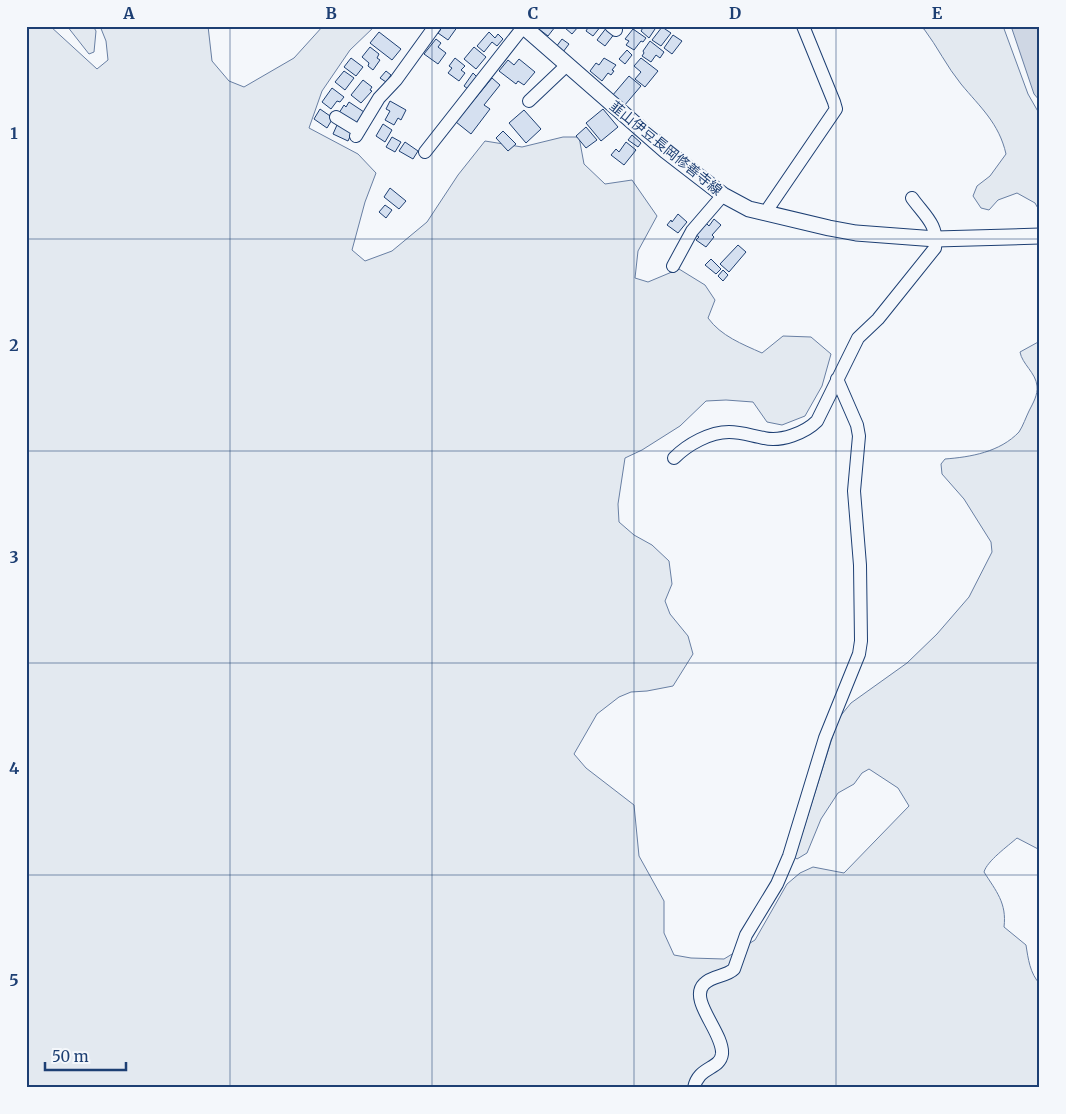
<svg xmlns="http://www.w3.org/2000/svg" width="1066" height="1114" font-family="Merriweather,'Noto Sans JP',serif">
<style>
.green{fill:#e3e9f0;stroke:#687fa3}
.water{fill:#cfd7e4;stroke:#687fa3}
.building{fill:#d5e0f0;stroke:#1d3f73}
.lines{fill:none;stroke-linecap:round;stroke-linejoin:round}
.minor-casing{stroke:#1d3f73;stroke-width:14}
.major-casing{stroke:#1d3f73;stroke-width:17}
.minor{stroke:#f4f7fb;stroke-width:12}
.major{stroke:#f4f7fb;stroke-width:15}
.grid{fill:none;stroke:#1d3f73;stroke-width:1;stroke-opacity:0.55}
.labels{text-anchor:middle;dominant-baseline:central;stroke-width:4;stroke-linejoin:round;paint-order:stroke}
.street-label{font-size:14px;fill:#1d3f73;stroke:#f4f7fb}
.neatline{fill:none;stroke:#1d3f73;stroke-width:2}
.grid-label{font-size:16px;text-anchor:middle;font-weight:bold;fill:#1d3f73}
</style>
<rect width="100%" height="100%" fill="#f4f7fb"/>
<!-- green -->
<path class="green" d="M26 26H50L97 69 108 60 106 41 100 26H208L212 61 229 81 244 87 294 58 323 26H375L350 50 322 91 309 128 358 154 376 173 365 202 352 250 365 261 392 251 427 222 458 175 485 141 522 147 563 137H579L584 164 605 184 632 180 657 216 638 251 635 278 648 282 679 269 705 285 715 300 708 318C721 336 742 344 762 353L783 336 811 337 831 354 822 386 805 416 782 425 767 422 753 402 726 400 706 401 680 426 642 450 625 458 618 504 619 522 634 535 652 545 669 561 672 584 665 601 670 614 688 636 693 654 673 686 647 691 631 692 619 697 597 714 574 754 586 768 634 805 639 856 664 901V933L674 955 691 958 724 959 755 940 787 884 800 873 813 867 844 873 909 806 898 788 869 769 862 773 854 784 838 793 821 819 807 853 797 859 793 856 803 831 838 719 851 703 907 663 937 634 969 597 992 552 991 542 964 499 942 474 941 464 945 459C971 457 1000 452 1019 432 1023 426 1026 417 1029 411 1033 403 1038 395 1037 386 1036 373 1022 364 1020 352L1040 341V850L1017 838C1008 846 987 861 984 872 996 891 1007 903 1004 927L1026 945C1028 958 1030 974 1040 984V1088H26Z
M67 26H93L96 31 94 52 89 54Z
M918 26H1003L1028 94 1040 115V212L1035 203 1017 193 998 200 989 210 981 208 973 196 977 186 990 176 1006 154C999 123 980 107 961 84 947 67 937 46 924 29Z"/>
<!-- water -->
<path class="water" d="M1011 26H1040V101L1034 94Z"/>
<!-- building -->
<path class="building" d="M443 26H458L448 40 438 33Z
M535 26H554L555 27 548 36Z
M567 26H577L578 27 572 34 565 28Z
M589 26H601L593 36 586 31Z
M644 26H657L649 38 641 31Z
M607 27 615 33 605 46 597 40Z
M662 27 671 33 661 46 652 40Z
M633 29 646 38 643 42 641 41 634 50 626 45 629 41 625 39Z
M379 32 401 49 392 60 370 43Z
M489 32 495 38 498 34 503 39 497 46 492 42 484 52 477 46Z
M673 35 682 41 672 54 664 48Z
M436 39 441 43 438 47 446 53 438 64 424 54Z
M562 39 569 44 563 52 556 47Z
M650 41 664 52 660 58 656 55 651 62 642 56 644 53 643 51Z
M370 47 379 54 377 58 380 60 373 70 368 66 369 63 362 57Z
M474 47 486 57 476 69 464 59Z
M627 50 632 55 625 64 619 59Z
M351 58 363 67 356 76 344 67Z
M455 58 465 66 461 70 465 73 459 81 448 73 452 68 449 66Z
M604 58 616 65 612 70 614 71 611 75 608 73 602 81 590 71 596 63 599 65Z
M641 58 658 71 645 87 635 79 641 72 634 66Z
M519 59 535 72 524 85 518 81 516 84 499 71 508 60 514 65Z
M344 71 354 78 345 90 335 82Z
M386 71 391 75 386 82 380 78Z
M473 73 477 77 468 89 464 86Z
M629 76 641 86 624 106 612 96Z
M492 78 500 85 484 105 490 109 471 134 456 122Z
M363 80 372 87 370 90 372 91 361 103 351 95Z
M332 88 344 97 340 102 337 101 331 109 322 102Z
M390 101 406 110 401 120 398 118 394 125 385 120 390 111 386 109Z
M349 102 364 112 356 124 339 113 344 105 346 107Z
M320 109 333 118 327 128 314 119Z
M603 109 618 127 601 141 586 123Z
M524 110 541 129 526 143 509 123Z
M383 124 392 130 385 142 376 136Z
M337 125 352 132 348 141 333 134Z
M586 127 597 140 586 148 576 136Z
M503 131 516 144 508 151 496 138Z
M632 135 641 143 638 147 628 140Z
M392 137 401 142 395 152 386 147Z
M405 142 418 151 413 159 399 151Z
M626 142 636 150 624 165 611 155 616 149 619 152Z
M390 188 406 201 399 209 384 197Z
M385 205 392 210 386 218 379 212Z
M678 214 687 222 678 233 667 225 671 220 672 222Z
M714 219 721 225 712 235 714 237 706 247 696 240 699 237 696 235 706 223 709 226Z
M738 245 746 252 729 272 720 264Z
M711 259 721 269 716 274 705 265Z
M723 270 728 275 723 281 718 276Z"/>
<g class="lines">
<!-- minor casing -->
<g class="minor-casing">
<path id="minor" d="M611 26 616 30
M529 101 567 65
M336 117 359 131
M356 136 379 98 396 80 435 26
M425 152 524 26
M765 213 836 109 834 102 803 26
M673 266 692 231 723 195
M674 458C688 444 710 432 729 432 742 432 752 436 764 438 781 442 805 433 817 421L858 338 878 319 935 248C939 225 924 215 912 198
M694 1088C698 1066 720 1070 722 1054 724 1033 688 1000 704 984 712 975 726 977 734 969L746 935 777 884 789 856 825 738 859 654 861 641 860 565 854 491 859 436 857 425 837 379"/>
</g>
<!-- major casing -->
<g class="major-casing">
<path id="major" d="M523 26 666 151 723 195 749 209 829 228 856 233 936 239 1040 236"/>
</g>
<!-- minor -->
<use href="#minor" class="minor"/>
<!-- major -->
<use href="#major" class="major"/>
</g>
<!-- grid -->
<path class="grid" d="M230 26V1088M432 26V1088M634 26V1088M836 26V1088M26 239H1040M26 451H1040M26 663H1040M26 875H1040"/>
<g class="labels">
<!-- street labels -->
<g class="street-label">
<text transform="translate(666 148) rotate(39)">韮山伊豆長岡修善寺線</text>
</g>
</g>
<!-- border -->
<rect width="1066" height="1114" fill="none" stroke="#f4f7fb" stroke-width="55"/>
<!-- scale -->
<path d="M45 1062v8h81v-8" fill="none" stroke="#1d3f73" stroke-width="2.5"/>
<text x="52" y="1062" font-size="15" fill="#1d3f73" stroke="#f4f7fb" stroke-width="4" paint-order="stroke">50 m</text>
<rect x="28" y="28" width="1010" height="1058" class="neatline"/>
<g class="grid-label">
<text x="129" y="19">A</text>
<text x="331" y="19">B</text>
<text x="533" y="19">C</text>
<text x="735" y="19">D</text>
<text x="937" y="19">E</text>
<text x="14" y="139">1</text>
<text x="14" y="351">2</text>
<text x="14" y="563">3</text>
<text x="14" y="774">4</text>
<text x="14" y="986">5</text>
</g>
</svg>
